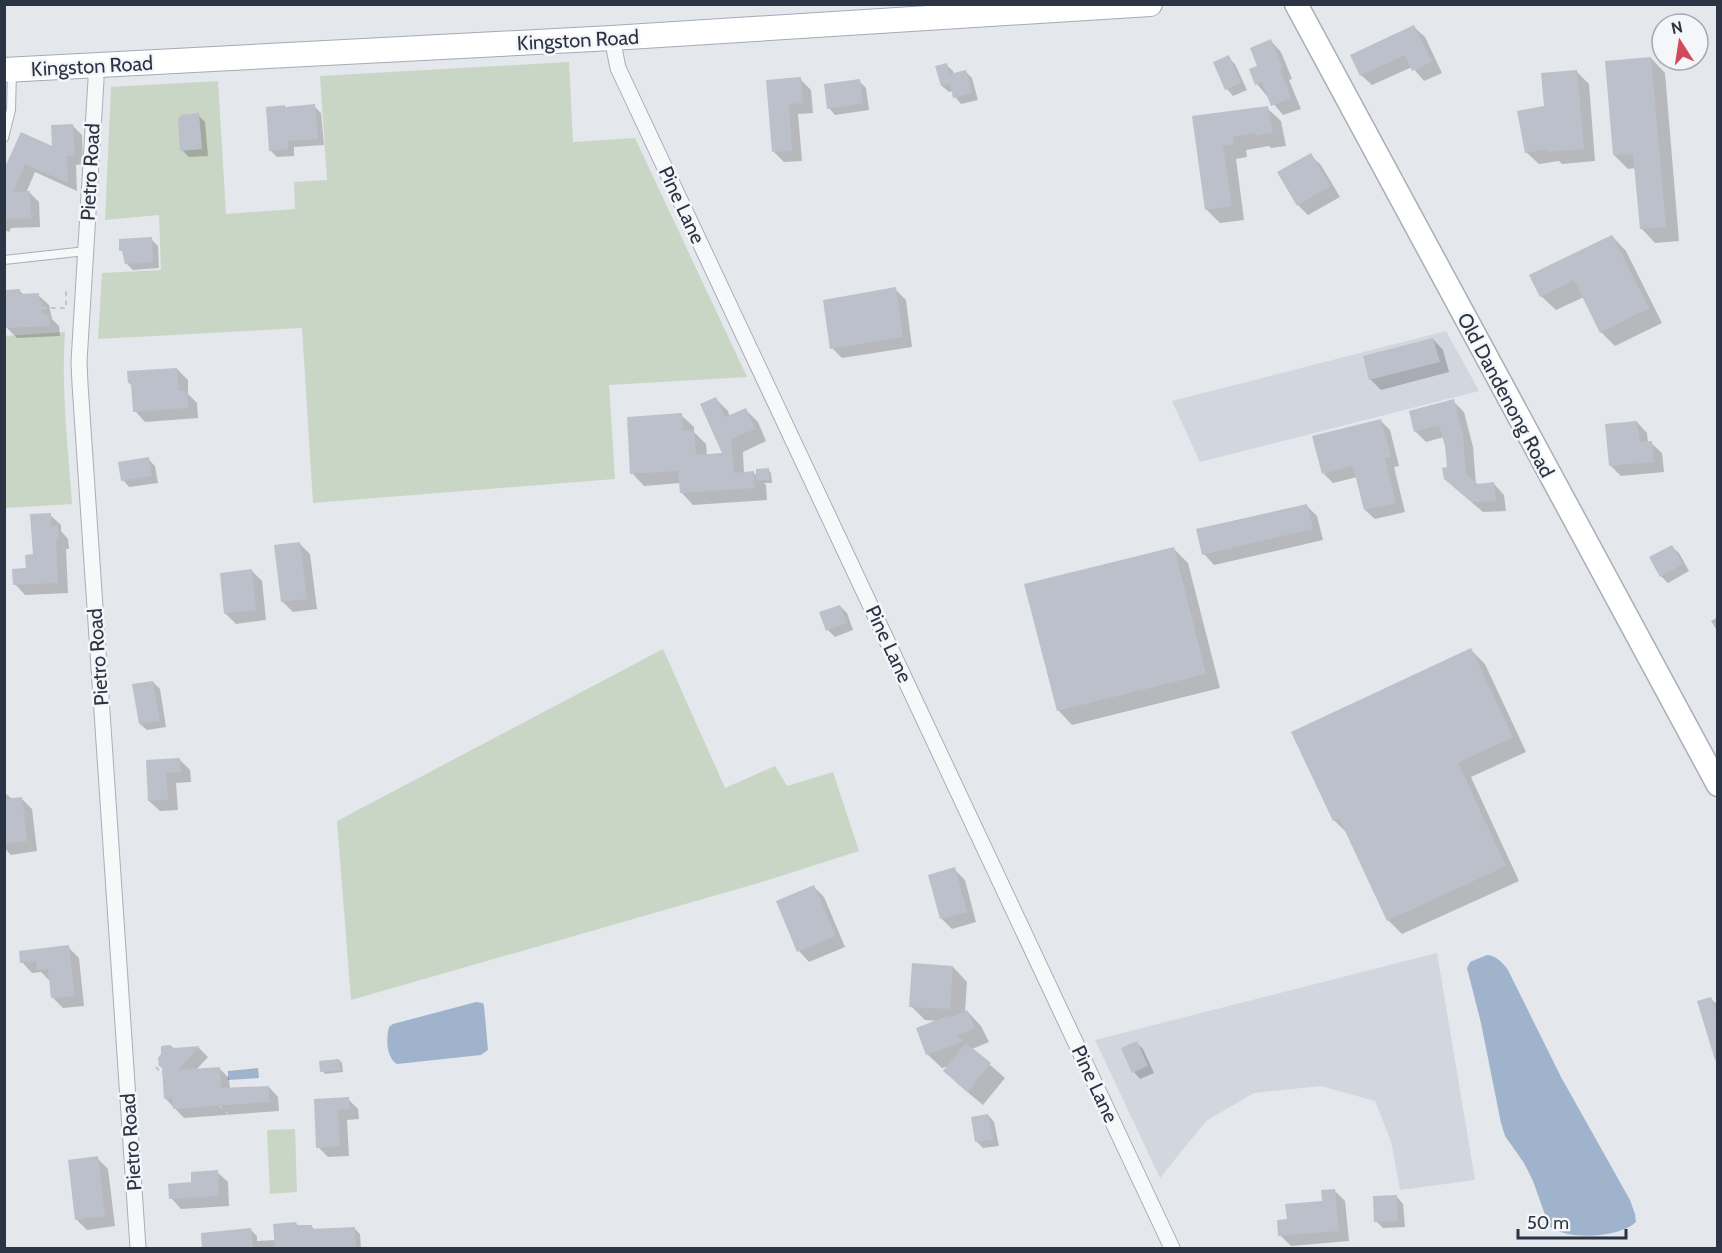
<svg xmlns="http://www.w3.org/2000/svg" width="1722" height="1253" font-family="Cabin,sans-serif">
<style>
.built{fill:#d2d6de}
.green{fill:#c9d6c5}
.water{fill:#9fb4cc}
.shadow{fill:#0003}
.building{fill:#bbc0ca}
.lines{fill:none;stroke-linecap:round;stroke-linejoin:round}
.lane-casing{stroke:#a9aeb7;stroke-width:10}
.street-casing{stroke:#a9aeb7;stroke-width:17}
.secondary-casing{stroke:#a9aeb7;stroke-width:25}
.primary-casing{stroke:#a3abb8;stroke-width:26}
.path{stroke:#c2c5cb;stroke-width:2;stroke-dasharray:4.5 4.5;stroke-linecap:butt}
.lane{stroke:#f7f8fa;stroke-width:8}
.street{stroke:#f7f8fa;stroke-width:15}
.secondary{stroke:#fff;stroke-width:22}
.primary{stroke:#fff;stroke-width:24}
.labels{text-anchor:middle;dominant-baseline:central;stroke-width:5;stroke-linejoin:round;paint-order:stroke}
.street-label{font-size:20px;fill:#2b3445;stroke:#f4f6f9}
</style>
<rect width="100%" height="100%" fill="#e4e7ec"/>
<!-- built -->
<path class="built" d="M1446 331 1479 391 1200 462 1172 401Z
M1437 953 1475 1180 1400 1190 1391 1141 1375 1101 1321 1086 1254 1093 1206 1121 1160 1178 1095 1040Z"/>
<!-- green -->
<path class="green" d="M569 62 573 142 635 138 747 377 609 385 615 479 313 503 302 328 98 339 102 273 161 270 159 215 105 220 111 87 218 81 226 214 295 209 294 182 327 180 320 76Z
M65 332C61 390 68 447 72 504L5 508V336Z
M663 649 725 788 775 766 787 786 833 772 859 851 762 882 351 1000 337 821Z
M295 1129 297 1192 270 1194 267 1130Z"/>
<!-- water -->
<path class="water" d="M1487 955C1497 956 1502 962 1508 970L1561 1077 1630 1200 1635 1214 1636 1222C1619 1238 1568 1241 1549 1226L1533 1181 1524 1163 1505 1136 1501 1123 1481 1023 1467 968 1470 962Z
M476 1002 483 1003 484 1006 488 1050 481 1055 397 1064C386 1058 386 1038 389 1027L393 1024Z
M258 1068 259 1078 228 1080V1071Z"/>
<!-- shadow -->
<path class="shadow" d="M1414 27 1425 37 1442 73 1424 81 1412 67 1372 85 1361 75Z
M1271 41 1281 52 1292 79 1289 80 1301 109 1283 115 1257 84 1259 67Z
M1228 57 1235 64 1247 90 1233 96 1227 89Z
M1651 58 1665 73 1679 241 1655 243 1641 228 1636 168 1628 169 1614 155Z
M946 65 953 71 954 75 966 72 972 78 978 100 961 104 955 97 953 91 949 92 942 86Z
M1576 71 1589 84 1595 161 1562 164 1559 161 1539 164 1526 152 1545 108Z
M800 79 811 90 813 113 798 114 802 161 784 162 774 152 768 82Z
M859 81 866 88 869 110 835 115 829 108Z
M314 106 321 113 324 145 294 147V156L277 157 270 150 286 108Z
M1267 108 1281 121 1286 146 1271 148 1269 146 1246 150 1247 157 1236 159 1244 220 1220 223 1207 210 1194 118Z
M198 115 205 122 208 156 189 157 182 150Z
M72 125 82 135 83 164 76 165 77 191 35 172 26 193H30L39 202 40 227 11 228 9 232 4 230V173L54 149Z
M1310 155 1321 165 1340 197 1308 215 1298 205Z
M1612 236 1626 251 1662 323 1615 346 1601 332 1584 297 1556 310 1541 296Z
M151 239 158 246 159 268 133 270 126 263 124 253 121 250Z
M895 289 906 300 912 347 842 358 832 348Z
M19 290 24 295H38L49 305 52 319 59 326 60 336 17 338 6 327V313H4V291Z
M1433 339 1443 350 1449 372 1381 390 1370 379Z
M177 369 188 380V394L197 403 198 418 145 422 135 411 133 387 129 383Z
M716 399 728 411 730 417 746 410 758 422 766 441 743 452 744 474 754 473 758 477 768 470 771 473 772 483H764L766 485 767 500 693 505 681 492V483L644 486 632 473 681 415 694 427V432L706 444 707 456 725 455Z
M1453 401 1464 412 1473 447 1476 485 1494 484 1504 495 1506 511 1483 512 1456 489 1445 478 1449 468 1444 437 1426 442 1415 431Z
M1380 420 1390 430 1399 466 1394 467 1405 512 1375 519 1365 510 1357 477 1333 483 1324 474Z
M1637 422 1647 433 1648 443H1651L1662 453 1664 472 1621 476 1611 466Z
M148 459 155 466 158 483 129 487 123 480Z
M1306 505 1317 516 1323 540 1214 565 1204 554Z
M50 515 61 525V531L68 539 69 549H66L68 593 25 595 15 584 27 570Z
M300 544 310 554 317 609 293 612 282 601Z
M1672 547 1679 553 1689 571 1668 583 1661 576Z
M1174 549 1188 563 1220 688 1072 725 1058 710Z
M252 571 262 581 266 620 236 624 225 613Z
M840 606 847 613 853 630 835 637 828 630 821 613Z
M1718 617V632L1711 621Z
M1471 650 1485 664 1526 752 1471 777 1519 881 1402 934 1388 920 1348 834 1334 820Z
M153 682 160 689 166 727 147 730 140 724Z
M180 760 190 770 191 782 176 783 178 810 160 811 149 801 147 762Z
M4 792 13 800 22 799 32 809 37 851 11 855 4 848Z
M954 869 965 880 976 922 952 929 941 918Z
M814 887 824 897 845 947 809 962 799 951Z
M68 947 79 958 84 1006 63 1008 53 998 51 980H49L41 972 32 973 22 962Z
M953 967 967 982 965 1012 967 1011 981 1026 989 1042 972 1049 1005 1078 983 1105 959 1085 945 1071 949 1066 942 1068 927 1054 938 1021 925 1020 911 1006Z
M1711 999 1718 1005V1052Z
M1137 1043 1143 1049 1154 1073 1140 1079 1134 1072Z
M199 1048 208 1057 196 1070 219 1068 229 1078 230 1089 269 1087 278 1097 279 1111 184 1118 165 1098 173 1049Z
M339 1060 342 1063 343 1072 325 1074 322 1071Z
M348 1099 358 1109 359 1119 347 1120 349 1156 328 1157 318 1147 315 1100Z
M988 1115 994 1122 999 1146 983 1148 976 1141Z
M97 1158 108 1169 115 1226 87 1230 76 1219Z
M217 1172 228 1182 229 1206 181 1209 171 1198 193 1184Z
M1335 1191 1345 1201 1349 1241 1291 1246 1280 1235 1288 1221 1323 1202Z
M1397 1197 1403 1204 1405 1227 1383 1228 1376 1221Z
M296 1224 299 1227 311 1226 315 1230 354 1228 360 1234 361 1248H204L202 1234 251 1230 257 1236V1241L276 1240Z"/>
<!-- building -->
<path class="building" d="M1414 25 1432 62 1412 71 1405 55 1360 76 1350 55Z
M1271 39 1283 68 1280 69 1291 98 1271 106 1262 82 1255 85 1249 69 1257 66 1250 48Z
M1229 55 1241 83 1225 90 1213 62Z
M1651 57 1666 227 1640 229 1633 154 1613 155 1605 61Z
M947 63 950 74 966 70 972 93 953 98 950 84 941 86 935 66Z
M1577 70 1584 149 1548 152 1547 149 1525 153 1517 111 1544 106 1541 73Z
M801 77 803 103 789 104 792 151 772 152 766 80Z
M860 79 863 103 827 109 824 84Z
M315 104 318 139 288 141V149L269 151 266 107 285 105V107Z
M1268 106 1273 132 1256 136V133L1233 137 1234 144 1223 146 1232 206 1205 210 1192 116Z
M199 113 202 149 180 151 178 120 181 115Z
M73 124 75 156H67L68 183 25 164 13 192 30 191 31 218 4 219V169L21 132 52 146 51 125Z
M1311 153 1330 186 1297 206 1277 172Z
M1612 235 1649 308 1600 333 1574 280 1540 297 1529 275Z
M152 237 153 262 125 264 122 251H119V239Z
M896 287 903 337 830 349 823 300Z
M20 289V294L39 293V301H42V314H49L50 326 5 328 4 290Z
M1433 338 1440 362 1369 380 1363 356Z
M177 368 179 391H187L188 408 133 412 131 383H128L127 371Z
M716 397 725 417 746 408 755 429 731 439 734 473 754 471 755 488 680 493 678 471 630 474 627 417 682 413 683 431 694 430 696 455 722 453 700 404Z
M1454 399 1463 435 1466 474 1478 484 1494 482 1496 501 1472 502 1444 479 1442 468 1447 467 1445 446 1439 425 1414 432 1409 411Z
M1381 419 1391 457 1385 458 1396 503 1364 510 1353 466 1322 474 1312 436Z
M1637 421 1640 442 1652 441 1654 462 1609 466 1605 424Z
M149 457 152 476 121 481 118 462Z
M769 468 770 480 756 481V469Z
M1307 504 1313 529 1202 555 1196 529Z
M51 513V527L58 526 59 539H56L58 583 13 585 12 569 26 568 25 555 33 554 30 514Z
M300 542 307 599 281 602 274 545Z
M1672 545 1683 564 1660 577 1649 557Z
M1174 547 1206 674 1057 711 1024 584Z
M252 569 256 610 224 614 220 573Z
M840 605 847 623 826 631 819 612Z
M1471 648 1513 737 1458 763 1506 866 1387 921 1339 818 1333 821 1291 732Z
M153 681 160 721 139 724 132 684Z
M180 758 181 772 166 773 168 800 148 801 146 760Z
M22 797 27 841 4 844V799Z
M955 867 967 912 940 919 928 875Z
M814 885 836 936 797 952 776 901Z
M69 945 75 996 51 998 48 969 37 970 36 961 20 963 19 951Z
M912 963 953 966 950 1009 909 1007Z
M1711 997 1718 1017V1059L1715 1060 1697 1001Z
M967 1010 975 1028 957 1036 964 1041 926 1055 916 1028 950 1015 949 1018Z
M1137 1041 1148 1066 1132 1073 1121 1048Z
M966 1043 991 1063 968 1092 943 1071Z
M170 1045 174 1048 200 1046 178 1070 220 1067 221 1088 269 1086 270 1102 173 1109 172 1098 164 1099 162 1068 159 1066 158 1058 161 1054V1046Z
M339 1059 341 1070 320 1072 319 1061Z
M349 1097 350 1109 338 1110 340 1146 316 1148 314 1099Z
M988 1114 993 1139 975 1142 971 1117Z
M98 1156 105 1216 75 1220 68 1160Z
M218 1170 219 1196 169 1199 168 1184 191 1182V1172Z
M1335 1189 1339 1231 1278 1236 1277 1220 1287 1219 1285 1204 1322 1201 1321 1190Z
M1397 1195 1398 1221 1374 1222 1373 1196Z
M296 1222 297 1225H312V1229L355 1227 356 1248H275L273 1224Z
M251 1228 253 1248H202L201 1233Z"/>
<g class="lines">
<!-- lane casing -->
<g class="lane-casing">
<path id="lane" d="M4 138 11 110 12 71
M4 260 86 251"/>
</g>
<!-- street casing -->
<g class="street-casing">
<path id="street" d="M612 38 618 68 1172 1248
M95 65 96 80 79 362 80 384 138 1248"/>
</g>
<!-- secondary casing -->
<g class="secondary-casing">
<path id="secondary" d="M1296 4 1718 785"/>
</g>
<!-- primary casing -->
<g class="primary-casing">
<path id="primary" d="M4 70 612 38 1150 4"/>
</g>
<!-- path -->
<path class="path" d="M42 308H66V290
M156 1067 161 1073 166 1077
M206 1093 231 1117"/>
<!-- lane -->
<use href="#lane" class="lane"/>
<!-- street -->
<use href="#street" class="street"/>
<!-- secondary -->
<use href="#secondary" class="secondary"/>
<!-- primary -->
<use href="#primary" class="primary"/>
</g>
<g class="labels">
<!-- street labels -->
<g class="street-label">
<text transform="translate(578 40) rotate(-3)">Kingston Road</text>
<text transform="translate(92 66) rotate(-3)">Kingston Road</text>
<text transform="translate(90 172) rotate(-87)">Pietro Road</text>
<text transform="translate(682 205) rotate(65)">Pine Lane</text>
<text transform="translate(1506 395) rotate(62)">Old Dandenong Road</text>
<text transform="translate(889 644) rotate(65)">Pine Lane</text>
<text transform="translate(98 657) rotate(-94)">Pietro Road</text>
<text transform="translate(1095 1084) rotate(65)">Pine Lane</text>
<text transform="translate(131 1142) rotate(-94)">Pietro Road</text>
</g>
</g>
<!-- border -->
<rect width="1722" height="1253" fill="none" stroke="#2b3445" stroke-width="12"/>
<!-- north arrow -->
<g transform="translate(1680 42) rotate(348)"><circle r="28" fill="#f4f6f9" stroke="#a4a8b1" stroke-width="1.5"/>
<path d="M0-4.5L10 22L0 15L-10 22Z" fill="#d1495b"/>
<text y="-9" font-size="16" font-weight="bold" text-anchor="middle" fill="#2b3445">N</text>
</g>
<!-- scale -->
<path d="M1518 1229v9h108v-9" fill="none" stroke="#2b3445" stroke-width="3"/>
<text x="1527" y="1229" font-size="18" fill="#2b3445" stroke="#f4f6f9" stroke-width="4.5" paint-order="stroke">50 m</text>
</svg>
